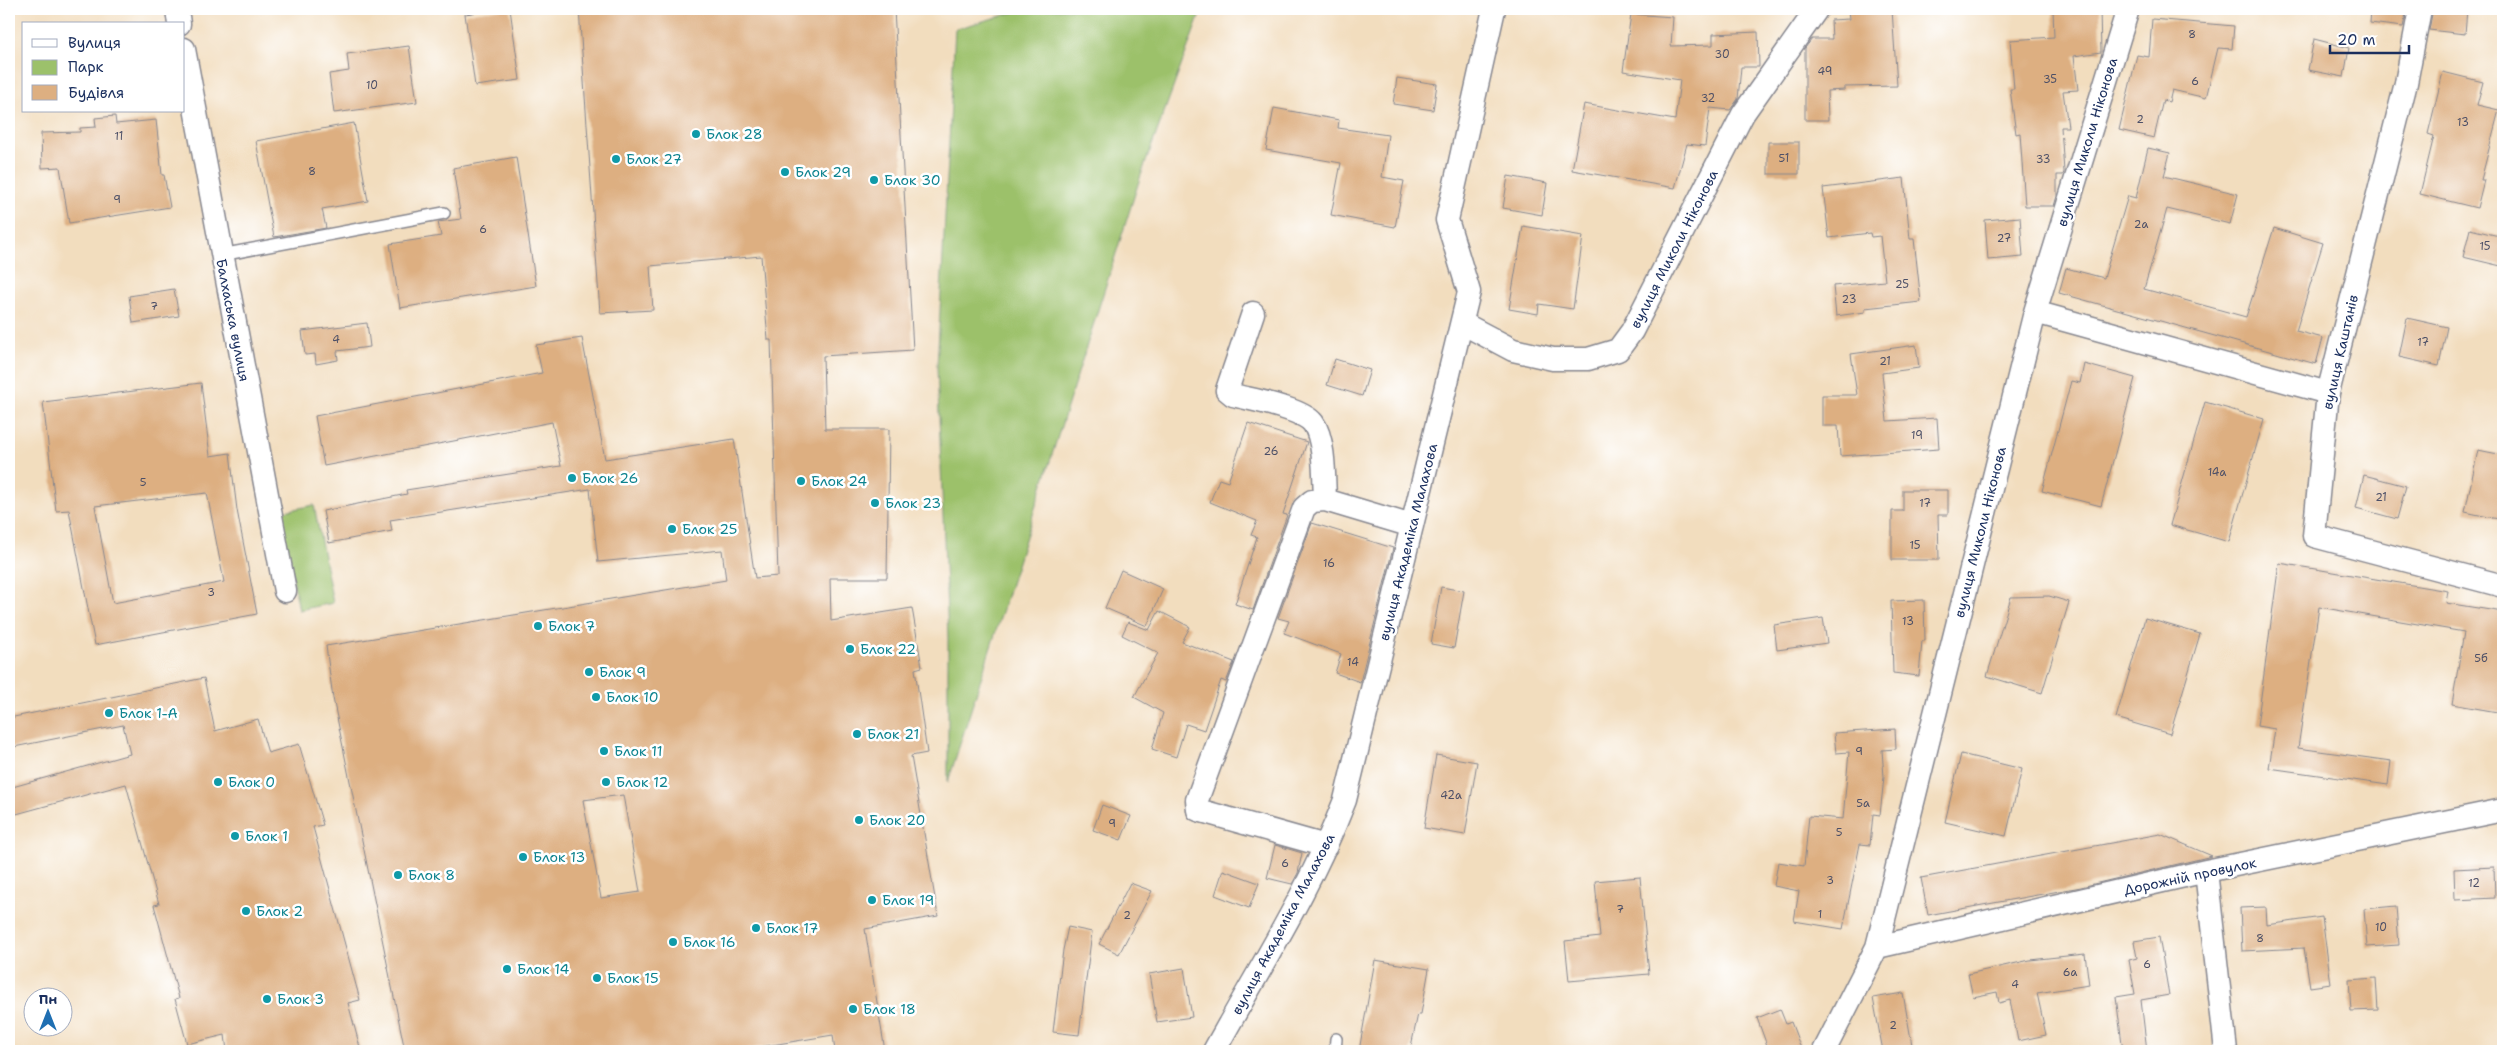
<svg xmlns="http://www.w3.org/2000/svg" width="2512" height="1060" font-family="'Shantell Sans',sans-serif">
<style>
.green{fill:#9cc16b;stroke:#5c7864}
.building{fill:#ddaf81;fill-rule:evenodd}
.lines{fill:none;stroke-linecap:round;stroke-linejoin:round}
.service-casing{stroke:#86868e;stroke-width:14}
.minor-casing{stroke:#86868e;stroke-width:25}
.service{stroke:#fff;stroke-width:11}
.minor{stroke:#fff;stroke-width:22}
.culture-dot{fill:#0f9aa8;stroke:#fff;stroke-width:2}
.labels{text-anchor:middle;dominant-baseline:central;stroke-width:5;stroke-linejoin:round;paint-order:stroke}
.number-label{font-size:11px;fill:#4c4f67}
.culture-label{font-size:14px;fill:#0d838f;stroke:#fff;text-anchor:start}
.street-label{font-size:14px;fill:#1b2f5e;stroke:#fff}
</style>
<rect width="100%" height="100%" fill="#fff"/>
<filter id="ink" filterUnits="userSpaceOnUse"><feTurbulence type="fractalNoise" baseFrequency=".02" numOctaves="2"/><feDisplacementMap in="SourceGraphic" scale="10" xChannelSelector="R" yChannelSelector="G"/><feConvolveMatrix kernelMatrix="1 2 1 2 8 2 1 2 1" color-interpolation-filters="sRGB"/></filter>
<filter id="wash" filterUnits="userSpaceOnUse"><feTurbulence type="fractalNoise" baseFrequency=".0096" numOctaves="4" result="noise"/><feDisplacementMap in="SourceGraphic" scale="20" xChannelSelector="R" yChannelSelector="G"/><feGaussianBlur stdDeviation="1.12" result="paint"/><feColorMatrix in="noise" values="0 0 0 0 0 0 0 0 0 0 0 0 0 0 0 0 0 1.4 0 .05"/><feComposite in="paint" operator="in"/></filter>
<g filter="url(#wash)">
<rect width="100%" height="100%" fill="#f2ddbe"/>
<!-- green -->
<path class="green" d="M1026 9H1202L1140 178 948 782V638L937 367 955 29Z
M314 505 333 603 299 610 280 512Z"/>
<g id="blocks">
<!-- building -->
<path class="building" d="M502 9H510L520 80 475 86 465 14Z
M579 9H894L913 350 823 356 825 429H889L887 578H830L831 621 912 608 922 667 915 669 927 753 911 756 938 916 865 929 885 1051H835L833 1035 735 1051H405L333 698 326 646 726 580 722 550 598 562 590 489 390 520 392 531 329 543 323 511 407 494 406 490 561 466 552 422 324 466 315 416 542 373 536 345 582 338 605 459 734 439 755 578 778 576 771 340H768L761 256 650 266 653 310 600 313ZM623 795 640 892 601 898 583 800Z
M1848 9H1892L1897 86 1844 87V90L1827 91 1828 120H1805V48L1812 39H1832L1831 20 1849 19Z
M2053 9H2100L2101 52 2074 56 2078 90 2063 91 2068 127H2061L2064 172 2063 175H2057V196L2054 206H2025L2020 133 2016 134 2010 89H2014L2010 40 2054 37Z
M2371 9H2407L2403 27 2370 23Z
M2433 9H2467L2465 34 2429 30Z
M1631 14 1673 17 1671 46 1713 45V34L1758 32 1759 67H1741L1738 99 1730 110 1710 108 1705 146 1687 144 1675 188 1572 170 1584 104 1675 120 1680 80 1623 71Z
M2152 19 2234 26 2232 49 2218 48 2206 98 2172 90 2169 102 2163 100 2154 138 2119 130 2137 55 2149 57Z
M2314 39 2349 48 2344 77 2308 70Z
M409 46 417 102 334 113 329 74 349 71 347 54Z
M2443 72 2483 82 2477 105 2499 110 2481 180H2484L2477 208 2420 194 2434 136 2428 134Z
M1397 78 1437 84 1433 110 1393 104Z
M1274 108 1339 120 1338 128 1388 135 1382 177 1404 181 1395 227 1331 215 1341 163 1266 150Z
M115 116 116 124 156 120 162 175H164L170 207 69 223 60 167 42 168 41 133 80 132V128L96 127 95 118Z
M354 123 368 201 322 209 326 228 274 237 256 141Z
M1768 142H1799V174H1768Z
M2148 148 2170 153 2164 176 2238 194 2230 224 2167 209 2144 289 2246 317 2274 228 2323 243 2296 331 2323 338 2316 364 2059 293 2066 268 2104 278 2128 196 2136 198Z
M516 157 536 286 400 308 390 244 441 236 438 222 461 219 453 168Z
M1508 176 1547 183 1542 215 1503 208Z
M1904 178 1910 239H1914L1921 302 1865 308V312L1836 316 1833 286 1885 281 1880 236 1871 237 1870 233 1829 238 1823 188Z
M2020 217 2023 257 1988 260 1985 220Z
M1523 226 1583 236 1573 309 1539 304 1538 314 1509 309Z
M2470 229 2503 237 2501 266 2463 257Z
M174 289 179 316 133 323 129 296Z
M2407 318 2447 327 2439 366 2399 357Z
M367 323 370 347 337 351 338 360 316 364 315 354 305 355 302 331Z
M1916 345 1919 368 1882 373 1887 421 1937 418 1939 449 1840 456 1838 426H1822V395H1857L1851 354Z
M1335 359 1370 370 1362 396 1327 385Z
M2084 364 2135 378 2101 506 2042 491 2071 381 2080 383Z
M201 383 210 456 230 453 237 510 257 614 95 645 69 510 56 511 43 402ZM207 493 224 582 113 603 95 506Z
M2205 402 2264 419 2229 542 2170 525Z
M1248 423 1307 442 1283 514 1287 515 1253 610 1235 604 1257 537 1251 535 1257 521 1210 502 1219 479 1228 482Z
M2478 450 2503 455V520L2465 512Z
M2364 475 2406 486 2397 519 2356 508Z
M1903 490H1948V515H1938L1939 560H1892V511H1903Z
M1312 523 1393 548 1360 682 1335 673 1341 654 1284 633 1289 621 1278 618Z
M2279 563 2448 591 2446 603 2503 612V713L2452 704 2464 632 2319 607 2298 748 2391 761 2388 785 2269 768 2275 729 2257 726Z
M1121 570 1163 589 1147 626 1105 608Z
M1441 587 1464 591 1454 648 1431 644Z
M2049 596 2069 602 2042 693 1987 676 2011 597Z
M1924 600 1925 641H1922L1919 676 1893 673 1891 601Z
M1159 611 1190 627 1182 642 1234 662 1226 682 1221 680 1204 730 1186 724 1176 757 1152 749 1163 713 1134 697 1158 653 1122 635 1128 622 1149 630Z
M1823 618 1827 643 1777 650 1774 625Z
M2145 618 2200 634 2170 734 2116 718Z
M204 678 215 731 258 719 268 753 299 744 323 825 313 827 360 1000 348 1003 361 1051H227L225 1035 187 1044 175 999 179 998 154 905 159 904 126 784 9 816V788L130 754 123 725 9 748V718Z
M1895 729 1896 749 1882 750 1884 777 1880 815 1873 814 1870 845 1860 844 1843 929 1794 921 1799 891 1774 886 1778 862 1804 866 1809 816 1843 819 1849 752 1836 753 1834 733Z
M1961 754 2022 769 2006 836 1945 822Z
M1436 755 1477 762 1465 835 1424 828Z
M1102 805 1131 816 1121 840 1093 830Z
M2160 834 2212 856 2081 887 1928 915 1921 878Z
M1275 845 1302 853 1298 873 1292 884 1267 878Z
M2494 867 2495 898 2455 900 2454 869Z
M1223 870 1259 883 1249 908 1215 895Z
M1640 877 1649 974 1569 981 1565 941 1600 937 1595 881Z
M1130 883 1152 891 1119 954 1099 944Z
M2396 906 2399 945 2367 947 2364 909Z
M2266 907 2267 925 2322 917 2331 984 2310 987 2304 948 2242 951 2240 908Z
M1068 927 1092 932 1079 1035 1053 1032 1063 950Z
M2159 937 2169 995 2141 1000 2147 1051H2123L2116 997 2135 994 2129 960 2137 958 2134 941Z
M2085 954 2089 985 2037 993 2046 1035 2018 1041 2010 1000 1999 1003 1997 992 1973 997 1968 974 2030 960Z
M1375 960 1429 969 1421 1014H1418L1410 1051H1359Z
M1184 968 1192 1017 1157 1022 1149 974Z
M2376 978 2378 1010 2351 1011 2349 980Z
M1903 993 1913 1051H1883L1873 998Z
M1780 1009 1786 1024 1791 1022 1802 1051H1769L1757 1018Z"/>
</g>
</g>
<g filter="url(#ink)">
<use href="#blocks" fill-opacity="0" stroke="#86868e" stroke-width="1"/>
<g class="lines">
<!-- service casing -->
<g class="service-casing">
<path id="service" d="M221 255 444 213
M1335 1051 1336 1039"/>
</g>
<!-- minor casing -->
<g class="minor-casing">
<path id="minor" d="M177 9 179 24
M2420 9 2406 83 2328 393 2314 536 2503 586
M184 49 285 591
M2035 312 2328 393
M1253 313 1227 390 1233 395C1252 400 1301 408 1313 423 1325 439 1324 479 1325 500
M1462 323 1513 350 1553 359H1588L1618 350 1632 331 1743 114 1817 9
M1326 846 1198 810 1197 800 1304 508 1312 501 1325 500 1412 526
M2206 871 2226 1051
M1877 947 2206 871 2503 810
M1214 1051C1259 969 1311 888 1345 800L1469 292 1447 220 1494 9
M1824 1051 1877 947 2035 312 2128 9"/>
</g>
<!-- service -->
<use href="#service" class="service"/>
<!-- minor -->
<use href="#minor" class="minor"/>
</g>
</g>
<!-- markers -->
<g class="culture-dot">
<circle cx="696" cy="134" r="5"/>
<circle cx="616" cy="159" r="5"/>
<circle cx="785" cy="172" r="5"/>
<circle cx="874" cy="180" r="5"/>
<circle cx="572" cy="478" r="5"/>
<circle cx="801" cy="481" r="5"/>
<circle cx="875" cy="503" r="5"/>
<circle cx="672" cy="529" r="5"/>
<circle cx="538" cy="626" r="5"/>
<circle cx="850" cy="649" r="5"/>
<circle cx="589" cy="672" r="5"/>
<circle cx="596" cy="697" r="5"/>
<circle cx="109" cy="713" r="5"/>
<circle cx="857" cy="734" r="5"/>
<circle cx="604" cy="751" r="5"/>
<circle cx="218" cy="782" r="5"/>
<circle cx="606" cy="782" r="5"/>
<circle cx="859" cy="820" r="5"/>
<circle cx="235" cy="836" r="5"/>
<circle cx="523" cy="857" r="5"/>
<circle cx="398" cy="875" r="5"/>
<circle cx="872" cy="900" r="5"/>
<circle cx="246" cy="911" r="5"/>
<circle cx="756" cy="928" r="5"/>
<circle cx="673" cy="942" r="5"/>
<circle cx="507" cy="969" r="5"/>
<circle cx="597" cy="978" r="5"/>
<circle cx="267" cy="999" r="5"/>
<circle cx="853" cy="1009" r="5"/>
</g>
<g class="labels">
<!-- number labels -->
<g class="number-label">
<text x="2192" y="34">8</text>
<text x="1722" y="54">30</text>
<text x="1825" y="71">49</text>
<text x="2050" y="79">35</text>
<text x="2195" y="81">6</text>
<text x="372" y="85">10</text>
<text x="1708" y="98">32</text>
<text x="2140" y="119">2</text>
<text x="2463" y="122">13</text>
<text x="119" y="136">11</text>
<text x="1784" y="158">51</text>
<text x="2043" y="159">33</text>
<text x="312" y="171">8</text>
<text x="117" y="199">9</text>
<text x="2141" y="224">2а</text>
<text x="483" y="229">6</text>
<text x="2004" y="238">27</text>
<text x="2485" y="246">15</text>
<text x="1902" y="284">25</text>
<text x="1849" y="299">23</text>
<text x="154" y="306">7</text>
<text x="336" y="339">4</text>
<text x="2423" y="342">17</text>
<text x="1885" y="361">21</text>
<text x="1917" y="435">19</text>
<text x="1271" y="451">26</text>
<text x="2217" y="472">14а</text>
<text x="143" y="482">5</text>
<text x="2381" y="497">21</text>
<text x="1925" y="503">17</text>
<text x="1915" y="545">15</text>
<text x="1329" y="563">16</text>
<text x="211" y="592">3</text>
<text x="1908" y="621">13</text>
<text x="2481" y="658">5б</text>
<text x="1353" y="662">14</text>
<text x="1859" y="751">9</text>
<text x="1451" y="795">42а</text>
<text x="1863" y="803">5а</text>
<text x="1112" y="823">9</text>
<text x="1839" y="832">5</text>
<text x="1285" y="863">6</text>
<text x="1830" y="880">3</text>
<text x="2474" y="883">12</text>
<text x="1620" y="909">7</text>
<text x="1820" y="914">1</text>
<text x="1127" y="915">2</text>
<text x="2381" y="927">10</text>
<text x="2260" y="938">8</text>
<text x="2147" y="964">6</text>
<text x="2070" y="972">6а</text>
<text x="2015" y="984">4</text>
<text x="1893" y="1025">2</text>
</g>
<!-- culture labels -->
<g class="culture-label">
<text x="706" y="134">Блок 28</text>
<text x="626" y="159">Блок 27</text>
<text x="795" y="172">Блок 29</text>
<text x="884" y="180">Блок 30</text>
<text x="582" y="478">Блок 26</text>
<text x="811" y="481">Блок 24</text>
<text x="885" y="503">Блок 23</text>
<text x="682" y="529">Блок 25</text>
<text x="548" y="626">Блок 7</text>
<text x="860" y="649">Блок 22</text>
<text x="599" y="672">Блок 9</text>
<text x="606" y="697">Блок 10</text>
<text x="119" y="713">Блок 1-А</text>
<text x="867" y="734">Блок 21</text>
<text x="614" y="751">Блок 11</text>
<text x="228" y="782">Блок 0</text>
<text x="616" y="782">Блок 12</text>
<text x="869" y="820">Блок 20</text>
<text x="245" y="836">Блок 1</text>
<text x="533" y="857">Блок 13</text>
<text x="408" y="875">Блок 8</text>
<text x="882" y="900">Блок 19</text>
<text x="256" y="911">Блок 2</text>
<text x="766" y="928">Блок 17</text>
<text x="683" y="942">Блок 16</text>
<text x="517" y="969">Блок 14</text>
<text x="607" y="978">Блок 15</text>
<text x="277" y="999">Блок 3</text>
<text x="863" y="1009">Блок 18</text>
</g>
<!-- street labels -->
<g class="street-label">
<text transform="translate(2087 142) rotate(-73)">вулиця Миколи Ніконова</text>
<text transform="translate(1674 249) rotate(-63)">вулиця Миколи Ніконова</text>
<text transform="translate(233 320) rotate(79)">Балхаська вулиця</text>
<text transform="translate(2340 352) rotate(-77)">вулиця Каштанів</text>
<text transform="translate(1980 532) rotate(-76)">вулиця Миколи Ніконова</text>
<text transform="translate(1408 542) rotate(-76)">вулиця Академіка Малахова</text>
<text transform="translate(2190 876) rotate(-12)">Дорожній провулок</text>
<text transform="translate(1283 924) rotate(-62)">вулиця Академіка Малахова</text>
</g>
</g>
<!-- margin -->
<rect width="2512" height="1060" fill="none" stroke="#fff" stroke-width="30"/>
<!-- legend -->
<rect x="22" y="22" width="162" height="90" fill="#ffffff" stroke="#a4acbf"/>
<rect x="32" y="39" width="25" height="8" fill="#ffffff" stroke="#a4acbf"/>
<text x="68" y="48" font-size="15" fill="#1b2f5e">Вулиця</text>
<rect x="32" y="60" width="25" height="15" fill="#9cc16b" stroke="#a4acbf"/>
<text x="68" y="72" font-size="15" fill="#1b2f5e">Парк</text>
<rect x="32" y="85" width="25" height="15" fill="#ddaf81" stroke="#a4acbf"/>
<text x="68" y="98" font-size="15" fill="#1b2f5e">Будівля</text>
<!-- north arrow -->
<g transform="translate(48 1012)"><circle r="24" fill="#ffffff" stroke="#a4acbf"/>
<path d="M0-4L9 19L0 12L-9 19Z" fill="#1f6fb2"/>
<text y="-8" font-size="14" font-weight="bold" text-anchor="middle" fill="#1b2f5e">Пн</text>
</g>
<!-- scale -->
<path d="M2330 45v8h79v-8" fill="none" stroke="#1b2f5e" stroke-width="2.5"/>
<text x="2337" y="45" font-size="15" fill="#1b2f5e" stroke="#ffffff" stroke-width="4" paint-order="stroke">20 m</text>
</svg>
